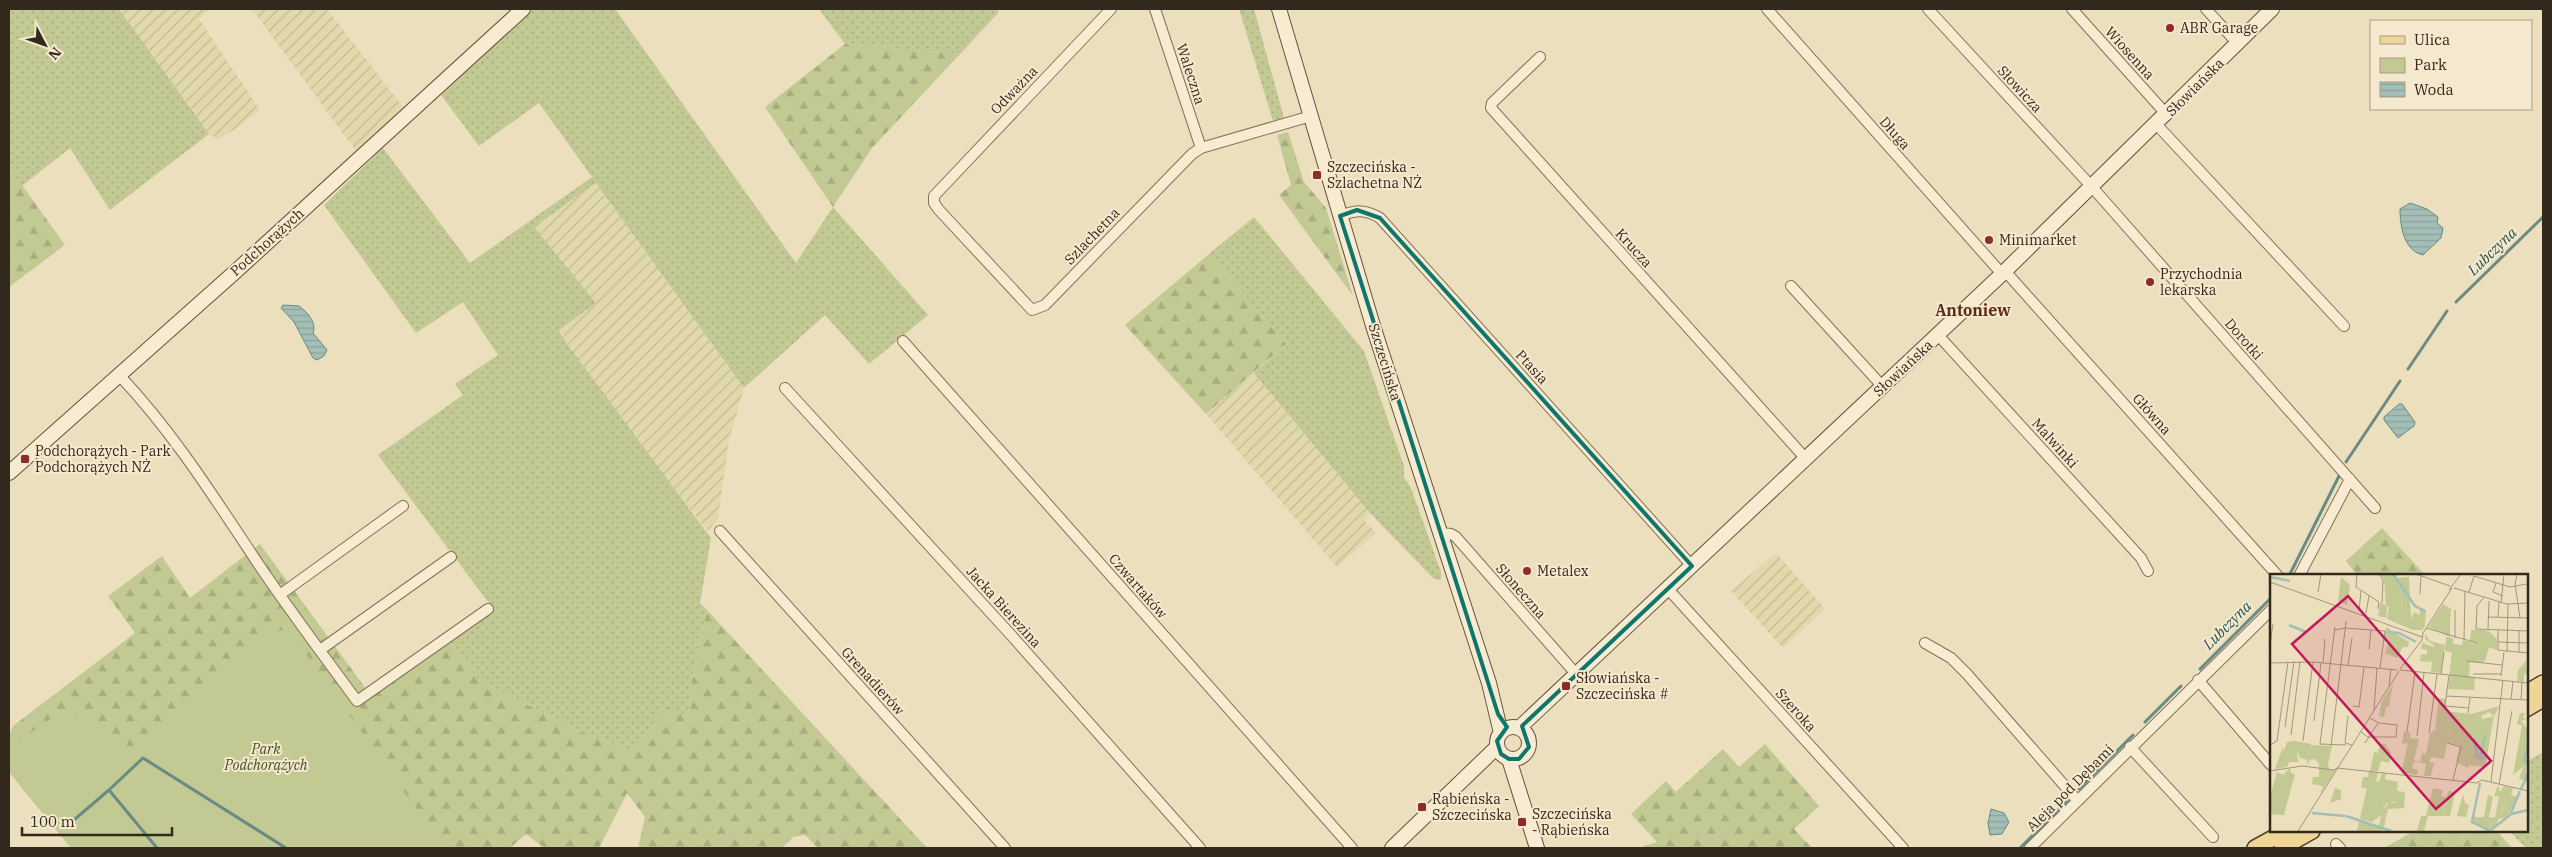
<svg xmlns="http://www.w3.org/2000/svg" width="2552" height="857" font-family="'IBM Plex Serif',serif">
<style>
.farmland{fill:url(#farmland-furrows)}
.grass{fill:url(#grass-dots)}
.forest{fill:url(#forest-firs)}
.park{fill:#c2c993}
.water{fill:url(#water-rules);stroke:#6a8b83}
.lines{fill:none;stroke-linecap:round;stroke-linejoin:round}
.stream{stroke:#6a8b83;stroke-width:3}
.street-casing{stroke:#847058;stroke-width:12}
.secondary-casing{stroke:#65513b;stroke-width:16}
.primary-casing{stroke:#513e2c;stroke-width:18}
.street{stroke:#f7ecd1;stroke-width:10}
.secondary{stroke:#f7ecd1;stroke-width:14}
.primary{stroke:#efd596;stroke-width:15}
.marked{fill:none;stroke:#0f766e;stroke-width:4;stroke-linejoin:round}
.poi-dot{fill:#912a2a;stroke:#f4e9ce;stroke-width:2}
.labels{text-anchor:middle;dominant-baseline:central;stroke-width:4;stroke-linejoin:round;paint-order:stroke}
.poi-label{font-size:14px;fill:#33281c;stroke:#f4e9ce;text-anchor:start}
.street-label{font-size:14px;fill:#33281c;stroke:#f4e9ce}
.park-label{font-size:14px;font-style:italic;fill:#444f23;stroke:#f4e9ce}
.water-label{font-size:15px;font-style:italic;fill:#2b5351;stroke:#f4e9ce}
.quarter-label{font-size:16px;font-weight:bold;fill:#5f2b1d;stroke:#f4e9ce}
.inset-river{fill:none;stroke:#a2beb6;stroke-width:2.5}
.inset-road{fill:none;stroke:#a2967d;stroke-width:1}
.view{fill:#c2185b;fill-opacity:0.15;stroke:#c2185b;stroke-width:2.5}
.inset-edge{fill:none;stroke:#33281c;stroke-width:2.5}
</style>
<defs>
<pattern id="farmland-furrows" width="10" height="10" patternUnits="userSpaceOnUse" patternTransform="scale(1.25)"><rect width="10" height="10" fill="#e1d9ac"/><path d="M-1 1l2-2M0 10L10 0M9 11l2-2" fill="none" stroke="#c2ba93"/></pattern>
<pattern id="grass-dots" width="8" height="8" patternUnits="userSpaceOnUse" patternTransform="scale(1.25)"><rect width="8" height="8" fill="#c2c993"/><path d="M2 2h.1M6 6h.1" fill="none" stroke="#a7ad7e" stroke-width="1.8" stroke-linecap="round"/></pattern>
<pattern id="forest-firs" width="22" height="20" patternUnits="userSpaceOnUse" patternTransform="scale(1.25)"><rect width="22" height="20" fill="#c2c993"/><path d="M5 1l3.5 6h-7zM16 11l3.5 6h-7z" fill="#a7ad7e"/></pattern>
<pattern id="water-rules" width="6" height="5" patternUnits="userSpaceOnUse" patternTransform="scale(1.25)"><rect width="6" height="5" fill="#a2beb6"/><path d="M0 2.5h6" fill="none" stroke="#8ca39c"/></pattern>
</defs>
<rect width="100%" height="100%" fill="#ecdfbe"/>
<!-- farmland -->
<path class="farmland" d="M119 9H210L199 19 260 110 236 129 218 139 209 134Z
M252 9H327L403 107 356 151Z
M596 183 744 388 729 440 718 518 708 531 646 453 562 337 559 330 534 227Z
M1254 373 1371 514 1364 520 1376 533 1337 567 1206 414Z
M1776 553 1825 609 1783 648 1731 591Z"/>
<!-- grass -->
<path class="grass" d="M9 9H119L209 134 110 210 70 148 22 186 9 167Z
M532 9H615L796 263 833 207 928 315 869 364 825 315 744 388 596 183 534 227 596 303 559 330 562 337 711 538 700 603 707 610 690 690 691 707 685 716H658L647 738 628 750 577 730 478 680 449 642 494 610 378 455 463 395 455 384 498 355 463 302 416 333 324 205 383 148 470 263 592 177 539 103 479 146 441 95Z
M819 9H997L999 12 960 54 845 44Z
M1239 9H1254L1284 118 1273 121Z
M1254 217 1364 351 1404 466V477L1411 488 1441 572V580L1434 579 1371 514 1254 373 1286 344 1209 254Z
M2543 752V848H2526L2509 831H2526V762Z"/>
<!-- forest -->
<path class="forest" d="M845 44 960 54 872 148 833 207 765 107Z
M1288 132 1304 182 1326 208 1353 296 1279 195 1291 185 1277 135Z
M9 167 65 245 9 287Z
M1209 254 1286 344 1206 414 1125 325Z
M2382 528 2426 576H2358L2346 561Z
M260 544 372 697 449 642 478 680 577 730 628 750 647 738 658 716 669 707 685 716 691 707 690 690 707 610 927 848H818L805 835 793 837 782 848H638L645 817 627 793 599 848H544L526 834 510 848H71L9 772V735L13 726 135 633 108 596 162 556 190 598Z
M1765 744 1819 806 1794 829 1812 848H1644V846L1657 842 1631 814 1666 781 1676 792 1723 749 1739 767Z
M2414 831H2497L2512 848H2384Z"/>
<!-- park -->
<path class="park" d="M288 629 444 848H71L9 772V748L64 709 139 752 266 634Z"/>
<!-- water -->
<path class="water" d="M2410 203 2427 209 2438 217 2437 223 2443 228 2441 238 2423 255C2404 251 2400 226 2400 209Z
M283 305 299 306C307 312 317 322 313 333L327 350 324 356 317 360 313 358 294 322 281 308Z
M2399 404H2402L2415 422 2414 426 2398 438 2384 420V417Z
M1991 809 2004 813 2009 822 2002 834 1990 835 1988 823Z"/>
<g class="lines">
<!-- stream -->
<path class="stream" d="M2456 302 2543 217
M2408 369 2447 311
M2346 462 2400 381
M2289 576 2340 474
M2200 669 2271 598
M2145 722 2181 686
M2079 789 2133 735
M109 790 143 758 286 848
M68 825 109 790 157 848
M2020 848 2068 800"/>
<!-- street casing -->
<g class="street-casing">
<path id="street" d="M1111 9 934 196V203L939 210 1032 310 1045 305 1192 154 1201 148 1311 116
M1155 9 1201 148
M1767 9 2002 274
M1928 9 2092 187 2375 508
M2072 9 2167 115
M2206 9 2238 44
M1540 57 1492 103 1491 108 1806 459
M2157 125 2344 326
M1340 216C1356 210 1365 209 1380 218L1692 566
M2005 271 2278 576
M1791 286 1883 387
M1938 335 2141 558 2148 571
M903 341 1352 848
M119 375C174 433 215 499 259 565 290 611 324 656 357 701L488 609
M785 388 1011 635 1200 848
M720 531 1005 848
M1440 533 1451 534 1456 537 1577 675
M2299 576 2350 479
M1668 589 1903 848
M281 594 403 506
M1925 643 1951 658 1967 674 2077 800
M320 650 451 557
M2198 680 2271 765
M2130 747 2213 837
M2336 844 2340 848
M2030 848 2271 610"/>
</g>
<!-- secondary casing -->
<g class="secondary-casing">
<path id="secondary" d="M1279 9 1374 329 1489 683 1501 733
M9 473 235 272 523 9
M1497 743a16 16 0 1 1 32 0a16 16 0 1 1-32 0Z
M1519 728 2002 274 2272 9
M1509 759 1537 848
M1392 848 1497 747"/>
</g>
<!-- primary casing -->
<g class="primary-casing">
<path id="primary" d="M2526 693 2543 683
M2526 709 2543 699
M2255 848 2286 831
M2282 848 2312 831"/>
</g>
<!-- street -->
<use href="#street" class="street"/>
<!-- secondary -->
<use href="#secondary" class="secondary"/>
<!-- primary -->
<use href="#primary" class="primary"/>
</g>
<!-- marked area -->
<path class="marked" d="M1357 210 1380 218 1692 566 1522 726 1529 747 1519 759H1509L1501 754 1497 741 1507 727 1498 714 1340 216Z"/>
<!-- markers -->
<g class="poi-dot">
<circle cx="2170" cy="28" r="5"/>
<rect x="1312" y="170" width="10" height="10" rx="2.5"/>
<circle cx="1989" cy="240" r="5"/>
<circle cx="2150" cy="282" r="5"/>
<rect x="20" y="454" width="10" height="10" rx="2.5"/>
<circle cx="1527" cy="571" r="5"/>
<rect x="1561" y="681" width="10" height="10" rx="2.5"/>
<rect x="1417" y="802" width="10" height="10" rx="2.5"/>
<rect x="1517" y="817" width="10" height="10" rx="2.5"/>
</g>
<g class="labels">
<!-- poi labels -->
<g class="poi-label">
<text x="2180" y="28">ABR Garage</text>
<text x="1327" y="167">Szczecińska -<tspan x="1327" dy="16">Szlachetna NŻ</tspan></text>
<text x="1999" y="240">Minimarket</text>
<text x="2160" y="274">Przychodnia<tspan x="2160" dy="16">lekarska</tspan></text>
<text x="35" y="451">Podchorążych - Park<tspan x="35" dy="16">Podchorążych NŻ</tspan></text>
<text x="1537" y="571">Metalex</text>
<text x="1576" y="678">Słowiańska -<tspan x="1576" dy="16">Szczecińska #</tspan></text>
<text x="1432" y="799">Rąbieńska -<tspan x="1432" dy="16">Szczecińska</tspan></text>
<text x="1532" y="814">Szczecińska<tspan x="1532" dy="16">- Rąbieńska</tspan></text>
</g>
<!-- street labels -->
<g class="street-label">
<text transform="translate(2130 53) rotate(48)">Wiosenna</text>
<text transform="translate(1191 74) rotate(72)">Waleczna</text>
<text transform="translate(2195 87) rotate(-45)">Słowiańska</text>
<text transform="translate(2020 89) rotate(47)">Słowicza</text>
<text transform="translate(1014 90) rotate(-46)">Odważna</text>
<text transform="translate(1895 133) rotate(49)">Długa</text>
<text transform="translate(1092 236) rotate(-46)">Szlachetna</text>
<text transform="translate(267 242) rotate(-42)">Podchorążych</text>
<text transform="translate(1634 248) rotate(48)">Krucza</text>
<text transform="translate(2244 339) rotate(49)">Dorotki</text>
<text transform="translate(1385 362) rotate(73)">Szczecińska</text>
<text transform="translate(1532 367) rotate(48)">Ptasia</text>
<text transform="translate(1903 368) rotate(-43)">Słowiańska</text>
<text transform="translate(2152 414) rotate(48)">Główna</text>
<text transform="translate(2055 443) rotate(48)">Malwinki</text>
<text transform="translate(1138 586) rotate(49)">Czwartaków</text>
<text transform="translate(1521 591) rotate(49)">Słoneczna</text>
<text transform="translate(1004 607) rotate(48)">Jacka Bierezina</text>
<text transform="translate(873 681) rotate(48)">Grenadierów</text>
<text transform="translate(1796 710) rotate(48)">Szeroka</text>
<text transform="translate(2070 788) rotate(-45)">Aleja pod Dębami</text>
</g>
<!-- park labels -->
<g class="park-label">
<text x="266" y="749">Park<tspan x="266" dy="16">Podchorążych</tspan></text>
</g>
<!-- water labels -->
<g class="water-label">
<text transform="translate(2492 251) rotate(-44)">Lubczyna</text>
<text transform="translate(2227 625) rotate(-45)">Lubczyna</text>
</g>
<!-- quarter labels -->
<g class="quarter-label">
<text x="1973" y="310">Antoniew</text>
</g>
</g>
<!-- overview -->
<g transform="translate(2270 574)">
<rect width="258" height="258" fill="#ecdfbe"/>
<path d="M110 0H127V19L132 21 131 40 117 32 116 44 108 42 110 29 116 31 114 5ZM71 3 80 11 77 31 68 27ZM173 30 181 35 180 50 166 41ZM155 60 160 67 175 71 171 99 161 98 162 88 150 87 151 80 157 81V76L151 75 152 69 163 73 164 71 155 65ZM181 86 200 88 199 102 205 104 204 116 178 115ZM123 110 119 133H116L114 143 109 142 112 127ZM172 151 179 152 182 170 177 169 174 185 161 183 159 188 164 189 161 202H154L156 190 144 187 142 194 148 196 147 201 131 199 138 169 132 170 134 157 140 158V164L149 165 144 186 150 188 152 179 156 180 160 159ZM250 163 257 169 256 208 249 204 254 192 243 201ZM110 170H115L121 178 119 189 111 187 108 197H100L104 178 108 179ZM41 171 62 172 58 190H49L45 185 40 186 36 192ZM13 173 14 180 27 177 28 188H19L17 193 5 195ZM99 197 108 198 106 207 109 208 112 199H116L115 205 128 208 127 217 135 218 134 234 118 235 114 253 109 252 111 241 102 248 90 245 97 214 107 221 106 234 113 236 119 229H127L97 209 95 214 91 213 93 203H98ZM228 211 230 218 234 212 238 213 237 227 228 244H225L229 223 224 222ZM163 214 173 216 171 222 176 223 172 242H158L154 257H147L151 242H156ZM193 220 195 229 199 231 196 243 187 242Z" fill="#c2c993"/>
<path d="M139 3 141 45 144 38 150 41V35L156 36 155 52 152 56H143L117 45 119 33 131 39 132 21 127 19V4ZM166 41 180 50V63L158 53ZM116 53 139 68 138 73H133L127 84 115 79 119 67 114 66ZM201 56H215L219 73 216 84 213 89 181 86 182 78 175 77 176 63 183 64V70L192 71 193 66 206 70ZM256 87 257 100H254V108L247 107 248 96ZM169 124 176 125 175 137 201 140 230 132 224 142 219 138 211 142 220 163 215 193 199 191 198 194 186 188 190 172 182 170 179 152 173 151 165 155ZM250 139H255L253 144 257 145 251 147 257 154V169L250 163 252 151 247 150ZM25 167 41 170 38 186 30 184 27 177 13 180 17 168ZM49 190H58L59 195 66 196 50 220 53 212 42 210 43 203H49ZM20 194 21 199 25 200 14 241 0 240V222L7 198 13 201ZM96 208 105 210 111 217 126 222 129 227 116 230 113 236 106 234 107 221 95 214ZM238 213 243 214 241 221 247 223 237 243 228 245 227 251 220 256 203 249 204 243H214L218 221 223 223 219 243 228 244 237 228 234 224ZM65 214 71 216V225L60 229ZM178 217 185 218 180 242H172ZM89 246 113 254 112 257H87Z" fill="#c2c993"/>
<path d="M201 56 219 57 227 65V76L200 67ZM224 142 215 193 208 191 206 184 190 181 198 150Z" fill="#c2c993"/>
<path class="inset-river" d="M123 0 145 32 155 37M0 3 20 7M19 51 36 58M117 58 129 59 146 68M215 161 210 184H215M204 164 207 183 210 184M258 172 254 186 258 189M210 209 202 248 220 257M251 215 258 200M42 239 75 242M241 240 258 236M76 242 121 257M221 256 240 241 250 217"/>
<path class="inset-road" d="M87 0 86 13 109 28 108 35M109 0 113 6 112 29M146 0 180 12M247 0 245 10 250 44M204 2 240 13 257 10M0 8 152 63M226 9 223 18 233 22M184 14 237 30 258 29M179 16 191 0M48 18 51 0M199 18 204 2M150 20 151 2M214 23 207 32 206 55 258 57M231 29 234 0M185 36V64M89 37 91 17M96 39 99 22M218 43 258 44M228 43 229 28M65 53 50 170 76 171M156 54 207 69M218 55 219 27M65 56 75 54 115 57 110 94M228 56V76L258 79M194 66 195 17M228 68 258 69M0 71 3 50M99 75 101 56M237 78 238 30M249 78V57M196 87 232 91M0 89 43 88 127 96M53 89 55 65M71 90 76 47M78 91 82 64M130 95 152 66 153 59 182 14M130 96 258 109M171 100 174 78M203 100H231M179 101 175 132 199 134M231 102 234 78M119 112 121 95M176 122 258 126M241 125 243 107M251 126 252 108M83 132 89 133 94 93M104 136 107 94M198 139 200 124M78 142 75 169 82 171M44 147 51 89M15 153 24 87M91 158 98 163H126L127 151 109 149 100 144M137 158 145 98M159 159 167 100M21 161 30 87M147 162 154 99M33 167 43 88M95 169 108 149M177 169 191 173 183 206M0 171 7 167 18 88M61 172 71 90M0 197 32 192 64 196 67 194 207 209 212 206 258 217M221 208 233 106M229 210 242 137M28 257 129 97"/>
<path class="view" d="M78 22 221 187 166 235 22 70Z"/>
<rect width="258" height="258" class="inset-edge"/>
</g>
<!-- border -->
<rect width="2552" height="857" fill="none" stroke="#33281c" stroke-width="20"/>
<!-- legend -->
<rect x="2370" y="20" width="162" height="90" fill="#f4e9ce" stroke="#a79c87"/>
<rect x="2380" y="36" width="25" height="8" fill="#efd596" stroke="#a79c87"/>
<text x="2414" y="45" font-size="15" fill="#33281c">Ulica</text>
<rect x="2380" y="58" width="25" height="15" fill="#c2c993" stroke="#a79c87"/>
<text x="2414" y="70" font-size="15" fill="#33281c">Park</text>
<rect x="2380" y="82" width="25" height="15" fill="url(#water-rules)" stroke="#a79c87"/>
<text x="2414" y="95" font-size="15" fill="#33281c">Woda</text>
<!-- north arrow -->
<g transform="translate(45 45) rotate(131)" stroke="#f4e9ce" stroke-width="4" paint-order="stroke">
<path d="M0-4L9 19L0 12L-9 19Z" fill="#33281c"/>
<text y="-8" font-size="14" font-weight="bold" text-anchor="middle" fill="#33281c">N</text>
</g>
<!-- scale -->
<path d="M22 827v8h150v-8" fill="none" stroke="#33281c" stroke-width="2.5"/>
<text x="30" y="827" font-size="15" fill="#33281c" stroke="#f4e9ce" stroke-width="4" paint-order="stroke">100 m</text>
</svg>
